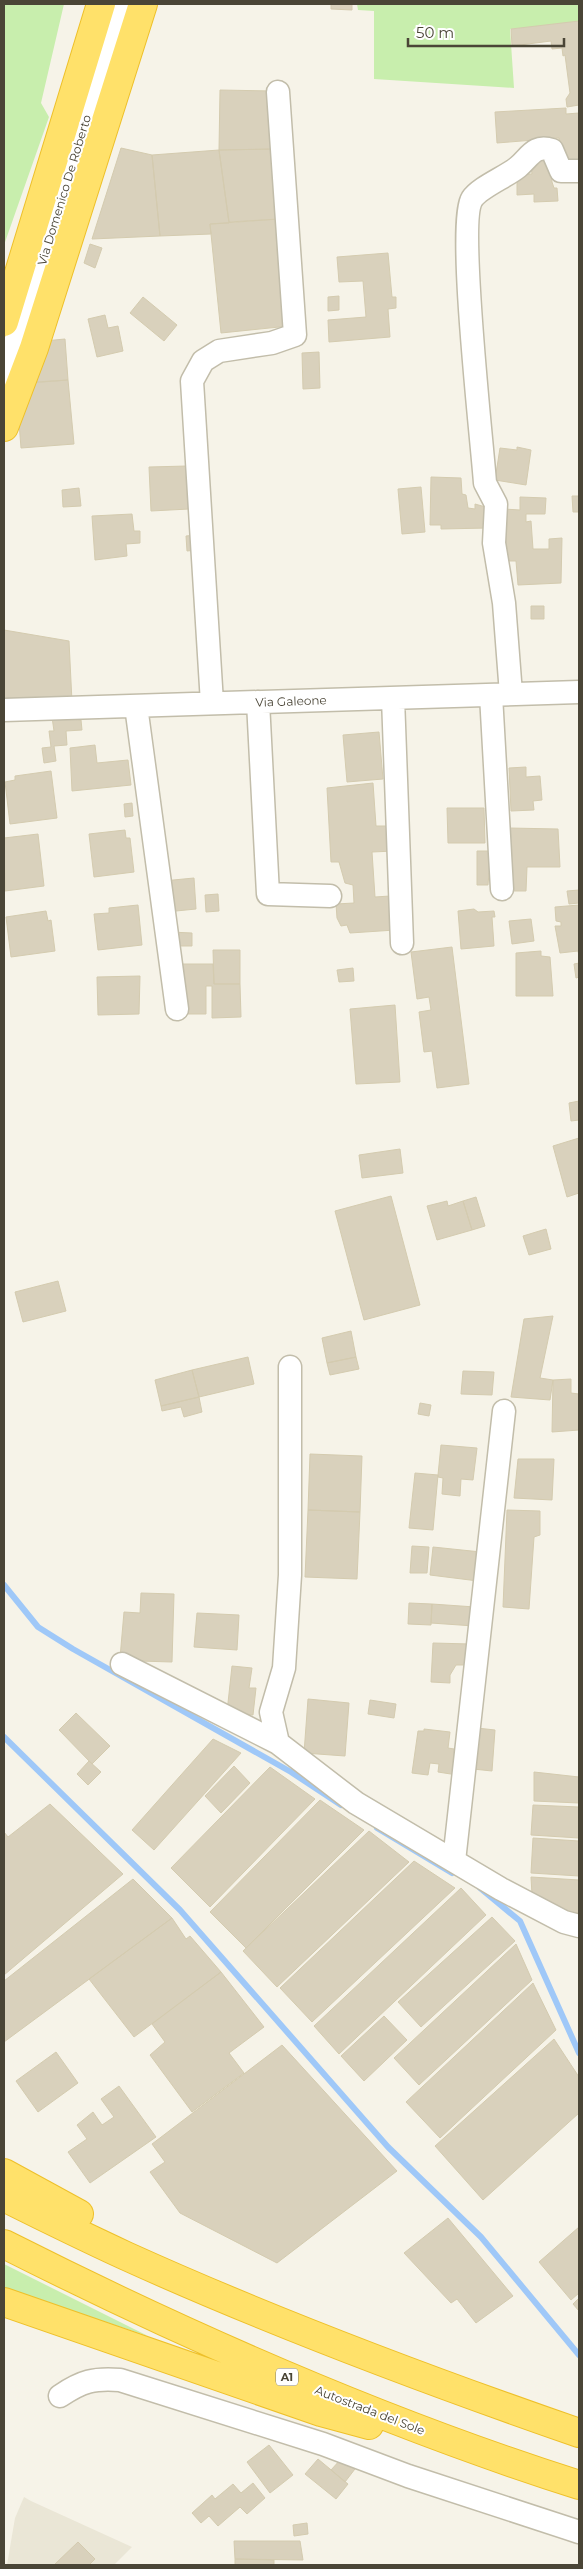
<svg xmlns="http://www.w3.org/2000/svg" width="583" height="2569" font-family="Montserrat,sans-serif">
<style>
.residential{fill:#eae6d6}
.green{fill:#c8eead}
.lines{fill:none;stroke-linecap:round;stroke-linejoin:round}
.stream{stroke:#9fc8f8;stroke-width:6}
.building{fill:#d9d1bc;stroke:#d4cbaf}
.minor-casing{stroke:#c2bdaa;stroke-width:25}
.highway-casing{stroke:#eec02a;stroke-width:30}
.minor{stroke:#fff;stroke-width:22}
.highway{stroke:#ffe16a;stroke-width:28}
.labels{text-anchor:middle;dominant-baseline:central;stroke-width:4;stroke-linejoin:round;paint-order:stroke}
.shield{fill:#fff;stroke:#807d72;stroke-width:1}
.shield-label{font-size:11px;font-weight:bold;fill:#4a4536}
.street-label{font-size:12px;fill:#4a4536;stroke:#fff}
</style>
<rect width="100%" height="100%" fill="#f6f3e8"/>
<!-- residential -->
<path class="residential" d="M24 2497 31 2501 132 2547 114 2565H7L15 2518Z"/>
<!-- green -->
<path class="green" d="M4 4H64L41 103 49 117 4 245Z
M357 4H579V24L510 29 514 88 374 79V11L358 10Z
M4 2264 148 2336 4 2288Z"/>
<g class="lines">
<!-- stream -->
<path class="stream" d="M4 1585 38 1627 73 1649 291 1772 341 1805
M4 1737 180 1910 388 2147 481 2237 579 2355
M377 1828 452 1873
M480 1888 520 1921 579 2053"/>
</g>
<!-- building -->
<path class="building" d="M331 4H352V10L331 9Z
M579 21V105L567 107 566 99 570 93 565 55 563 56 562 48 552 49 551 41 512 46 511 29Z
M220 90 272 91 276 149 219 150Z
M566 108V114L579 113V163L560 164 559 138 497 143 495 112Z
M121 148 152 155 160 236 92 239Z
M276 149 279 219 229 222 219 150Z
M219 150 229 223 210 224 211 234 160 236 152 155Z
M547 154 551 166 552 182 554 188H557L558 201 534 202V194L517 195V174H532L531 166Z
M279 219 289 326 221 333 210 224Z
M90 244 102 248 95 268 84 263Z
M388 253 392 297H396V308L388 309 390 337 329 342 328 320 366 317 363 281 339 282 337 257Z
M339 296V310L328 311V297Z
M143 297 177 325 164 341 130 313Z
M105 315 108 328 118 326 123 351 97 357 88 319Z
M65 339 68 380 37 382 34 342Z
M319 352 320 388 303 389 302 353Z
M68 380 74 444 21 448 16 384Z
M517 447 531 450 526 485 495 480 500 448 517 450Z
M187 466 189 509 151 511 149 467Z
M431 477 461 478 462 494 466 495 468 508 475 509V504L489 508 488 528 441 529V525H430Z
M421 487 425 532 402 534 398 489Z
M79 488 81 506 63 507 62 490Z
M572 496H579V512H573Z
M520 497 546 498 545 514H526V522L531 521 533 549H549V539L562 538 561 583 518 585 516 561H506L504 509 520 510Z
M132 514 134 531H140V543L126 544 127 556 95 560 92 516Z
M196 535 197 550 187 551 186 536Z
M531 606H544V619H531Z
M4 630 69 641 72 702H4Z
M52 717 81 720 82 730 66 731 67 745 54 746 56 761 44 763 42 748 51 747 49 731H54Z
M379 732 383 779 347 782 343 735Z
M95 745 97 763 128 760 131 785 72 791 70 748Z
M526 767V777L540 776 542 800 533 801 534 810 511 811 509 768Z
M51 771 57 818 10 824 5 782 15 780V776Z
M373 783 376 826H393L394 851 372 852 375 897 390 896 395 930 350 933 347 925 341 926 337 918 336 904 354 903 353 885 345 883 339 862H331L327 788Z
M132 803 133 816 125 817 124 804Z
M447 808H484L485 843H448Z
M509 828 558 829 560 867H527L526 891H509Z
M125 830 126 838H130L134 872 94 877 89 834Z
M38 834 44 886 5 891 4 838Z
M477 851H492V873H489L488 885H477Z
M194 878 196 909 166 912 163 881Z
M579 890V903L569 904 567 891Z
M218 894 219 911 206 912 205 895Z
M138 905 142 945 98 950 94 914 109 913V908Z
M579 905V956L578 951 560 953 555 926H561V922L556 921 555 907Z
M474 909 478 912 494 911 495 917H492L494 946 461 949 458 911Z
M46 911 48 921 51 920 55 951 11 957 6 917Z
M531 919 534 941 512 944 509 921Z
M170 932 192 933V946H170Z
M452 947 469 1084 437 1088 432 1051 424 1052 419 1012 431 1010 429 997 417 999 411 952Z
M213 950H240V984H214Z
M541 951V956L550 957 553 996H516V953Z
M579 963V977L576 978 574 964Z
M181 964H213L214 984H240L241 1017 212 1018V986H206V1014H182Z
M353 968 354 981 339 982 337 970Z
M140 976 139 1014 98 1015 97 977Z
M395 1005 400 1082 356 1084 350 1009Z
M579 1101V1120L571 1121 569 1103Z
M579 1138V1193L567 1197 553 1146Z
M400 1149 403 1173 362 1178 359 1155Z
M391 1196 420 1305 364 1320 335 1211Z
M476 1197 485 1226 472 1230 463 1201Z
M447 1201 448 1206 463 1201 472 1230 437 1240 427 1206Z
M546 1229 551 1249 529 1255 523 1236Z
M58 1281 66 1311 23 1322 15 1292Z
M553 1316 540 1378 553 1380 550 1400 511 1397 524 1319Z
M351 1331 356 1357 327 1363 322 1338Z
M248 1357 254 1384 199 1397 192 1370Z
M356 1357 359 1369 330 1375 327 1363Z
M192 1370 199 1397 161 1406 155 1380Z
M463 1371 494 1372 492 1395 461 1394Z
M571 1379V1393L579 1394V1430L552 1432 553 1380Z
M199 1397 202 1412 184 1417 181 1407 162 1411 161 1406Z
M420 1403 431 1405 429 1416 418 1414Z
M441 1445 477 1448 473 1480 461 1479 460 1496 442 1494 443 1478 438 1477V1475Z
M310 1454 362 1456 360 1512 308 1510Z
M518 1459H554L552 1500 514 1498Z
M415 1473 438 1475 433 1530 409 1528Z
M308 1510 360 1512 357 1579 305 1577Z
M507 1510 540 1511V1535L534 1537 529 1609 503 1607Z
M412 1546 429 1547 427 1573H410Z
M433 1547 481 1552 478 1581 430 1575Z
M141 1593 174 1594 172 1662 139 1661 120 1658 124 1612 140 1613Z
M409 1603 432 1604 431 1625 408 1624Z
M432 1604 475 1607 474 1626 431 1623Z
M197 1613 239 1615 237 1650 194 1647Z
M433 1643 470 1644 469 1665H456L450 1675V1683L431 1682Z
M232 1666 252 1668 249 1688H256L253 1715 227 1712Z
M308 1699 349 1703 345 1756 304 1753Z
M370 1700 396 1704 394 1718 368 1714Z
M76 1713 110 1746 92 1764 59 1730Z
M477 1728 495 1730 492 1771 473 1769Z
M424 1729 450 1732 448 1748 460 1750 457 1775 438 1772 439 1764 430 1763 428 1775 412 1773 418 1731H424Z
M213 1739 241 1753 154 1850 132 1830Z
M89 1761 101 1772 88 1785 77 1774Z
M234 1766 250 1783 221 1813 205 1796Z
M270 1767 315 1799 210 1907 171 1868Z
M534 1772 579 1777V1803L534 1801Z
M320 1800 364 1830 246 1948 210 1912Z
M50 1804 123 1874 4 1975V1832L8 1837Z
M533 1805 579 1807V1838L531 1835Z
M369 1831 409 1862 277 1987 243 1951Z
M533 1838 579 1841V1876L531 1873Z
M414 1861 455 1888 312 2022 280 1988Z
M531 1877 579 1880V1913H561L532 1895Z
M133 1879 172 1918 4 2042V1981Z
M461 1888 486 1915 339 2054 314 2026Z
M492 1917 515 1941 421 2027 398 2002Z
M172 1918 186 1939 190 1936 221 1972 134 2037 89 1979Z
M516 1944 532 1980 419 2085 394 2058Z
M221 1972 264 2027 229 2053 244 2073 192 2112 150 2055 165 2042 152 2024Z
M533 1983 556 2030 440 2138 406 2102Z
M384 2016 407 2040 364 2081 341 2056Z
M554 2039 579 2077V2113L483 2200 435 2146Z
M282 2045 397 2171 277 2263 180 2213 150 2172 165 2162 152 2144Z
M56 2052 78 2083 38 2112 16 2081Z
M119 2086 156 2137 90 2183 68 2152 87 2139 77 2125 93 2112 102 2125 114 2117 101 2099Z
M448 2218 513 2296 476 2323 457 2299 451 2303 404 2253Z
M579 2227V2293L571 2300 539 2262Z
M579 2298V2311L573 2304Z
M269 2445 293 2475 270 2493 247 2462Z
M318 2459 348 2484 336 2499 305 2474Z
M341 2459 358 2465 345 2482 331 2470Z
M253 2483 265 2498 247 2514 240 2507 218 2526 209 2516 201 2523 192 2513 212 2495 215 2499 233 2484 241 2493Z
M307 2523 308 2534 294 2536 293 2525Z
M234 2541H300L303 2560 235 2559Z
M78 2542 95 2559 89 2565H54Z
M235 2559 274 2560V2565H235Z"/>
<g class="lines">
<!-- minor casing -->
<g class="minor-casing">
<path id="minor" d="M4 375 58 213 121 4
M511 694 504 603 494 543 496 504 485 483C482 440 457 223 472 199 480 187 506 177 518 167 530 157 534 144 552 150L561 171H579
M491 695 502 889
M393 698 402 943
M258 702 268 894 330 896
M212 703 192 381 203 361 219 351 272 343 295 335 278 92
M136 706 177 1009
M4 710 579 692
M290 1367V1575L284 1668 271 1712 278 1743 356 1803 501 1889 564 1922 579 1926
M122 1664 278 1743
M454 1861 504 1411
M60 2396C82 2381 94 2378 120 2380L323 2444 408 2476 579 2532"/>
</g>
<!-- highway casing -->
<g class="highway-casing">
<path id="highway" d="M4 322 101 4
M4 427 34 348 143 4
M4 2173 79 2214
M4 2197C44 2217 85 2237 126 2256 274 2323 426 2380 579 2433
M4 2244C190 2338 381 2422 579 2485
M4 2302 321 2412 369 2425"/>
</g>
<!-- minor -->
<use href="#minor" class="minor"/>
<!-- highway -->
<use href="#highway" class="highway"/>
</g>
<g class="labels">
<!-- shield labels -->
<rect class="shield" x="276" y="2368.5" width="22" height="17" rx="4"/>
<g class="shield-label">
<text x="287" y="2377">A1</text>
</g>
<!-- street labels -->
<g class="street-label">
<text transform="translate(64 190) rotate(-73)">Via Domenico De Roberto</text>
<text transform="translate(291 701) rotate(-2)">Via Galeone</text>
<text transform="translate(370 2410) rotate(21)">Autostrada del Sole</text>
</g>
</g>
<!-- border -->
<rect width="583" height="2569" fill="none" stroke="#4a4536" stroke-width="10"/>
<!-- scale -->
<path d="M408 38v8h156v-8" fill="none" stroke="#4a4536" stroke-width="2.5"/>
<text x="416" y="38" font-size="15" fill="#4a4536" stroke="#ffffff" stroke-width="4" paint-order="stroke">50 m</text>
</svg>
